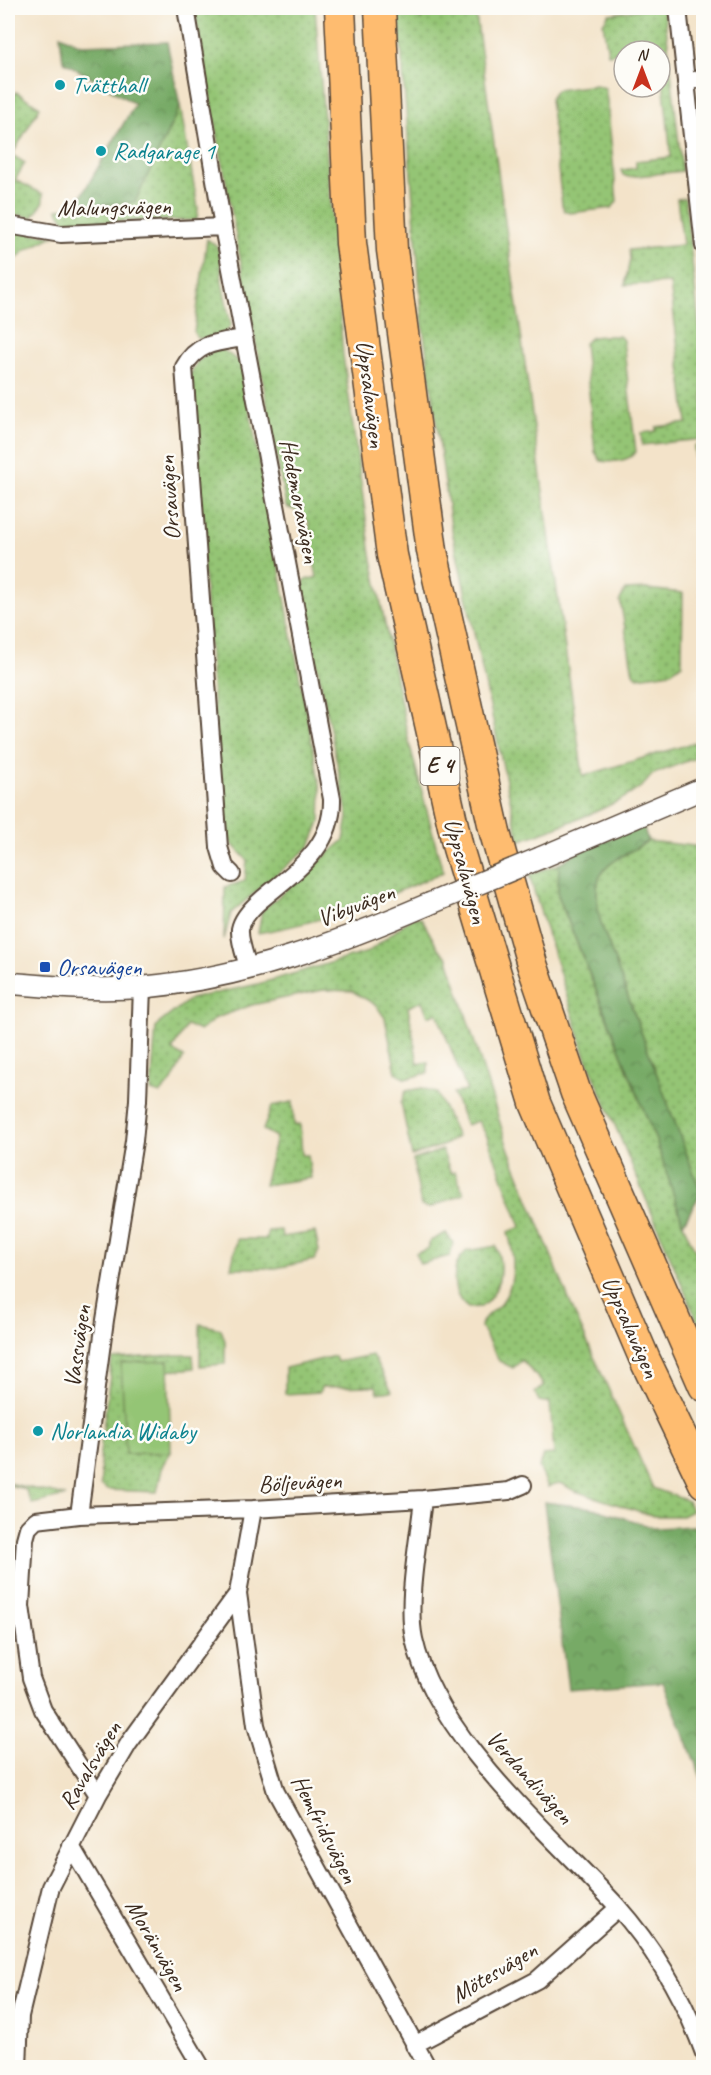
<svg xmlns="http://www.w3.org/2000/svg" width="711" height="2075" font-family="Caveat,sans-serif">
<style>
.grass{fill:url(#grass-dots);stroke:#687849;stroke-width:1.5}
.forest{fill:url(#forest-crowns);stroke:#596a42;stroke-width:1.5}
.garden{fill:#94c574;stroke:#687849;stroke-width:1.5}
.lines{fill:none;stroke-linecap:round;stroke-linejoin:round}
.minor-casing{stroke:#574638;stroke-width:20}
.tertiary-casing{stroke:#574638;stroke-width:24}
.motorway-casing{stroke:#574638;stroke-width:33}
.minor{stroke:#fff;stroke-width:16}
.tertiary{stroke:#fff;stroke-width:21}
.motorway{stroke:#febc70;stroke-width:30}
.tertiary-bridge-casing{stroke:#574638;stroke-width:24;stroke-linecap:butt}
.tertiary-bridge{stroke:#fff;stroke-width:21}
.culture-dot{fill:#0f9aa8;stroke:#fdfcf7;stroke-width:2}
.transit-dot{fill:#1a4fb4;stroke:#fdfcf7;stroke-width:2}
.labels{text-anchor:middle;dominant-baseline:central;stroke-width:5;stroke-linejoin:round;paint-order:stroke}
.shield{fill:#fdfcf7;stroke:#75695f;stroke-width:1.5}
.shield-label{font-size:22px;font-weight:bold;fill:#3b2a1e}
.culture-label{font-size:24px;fill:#0d838f;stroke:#fdfcf7;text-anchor:start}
.street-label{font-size:24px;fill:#3b2a1e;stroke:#fdfcf7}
.transit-label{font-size:24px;fill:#164399;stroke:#fdfcf7;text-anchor:start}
</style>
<defs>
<pattern id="grass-dots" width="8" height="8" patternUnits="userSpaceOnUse" patternTransform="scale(1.5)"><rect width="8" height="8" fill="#94c574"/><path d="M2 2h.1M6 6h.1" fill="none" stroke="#7aa05f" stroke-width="1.8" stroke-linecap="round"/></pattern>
<pattern id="forest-crowns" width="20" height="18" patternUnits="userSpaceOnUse" patternTransform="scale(1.5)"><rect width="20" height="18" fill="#7a6"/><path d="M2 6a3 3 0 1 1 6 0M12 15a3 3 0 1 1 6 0" fill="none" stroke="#638b53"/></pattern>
</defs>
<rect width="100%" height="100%" fill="#fdfcf7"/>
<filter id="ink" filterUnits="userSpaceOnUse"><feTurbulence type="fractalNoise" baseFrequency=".0167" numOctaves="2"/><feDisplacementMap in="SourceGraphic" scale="12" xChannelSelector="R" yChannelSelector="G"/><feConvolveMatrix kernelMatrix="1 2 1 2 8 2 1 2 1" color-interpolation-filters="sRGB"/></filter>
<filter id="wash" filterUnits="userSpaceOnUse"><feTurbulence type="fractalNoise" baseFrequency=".008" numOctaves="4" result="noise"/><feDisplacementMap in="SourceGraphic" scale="24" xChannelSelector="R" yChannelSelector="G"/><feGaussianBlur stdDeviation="1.35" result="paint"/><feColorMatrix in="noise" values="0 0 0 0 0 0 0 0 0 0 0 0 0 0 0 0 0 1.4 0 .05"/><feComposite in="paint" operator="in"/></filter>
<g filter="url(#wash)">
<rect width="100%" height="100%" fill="#f3e3c9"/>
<!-- grass -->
<path class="grass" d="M194 8H315L343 355 371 554 408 738 443 872C378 901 329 921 258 933L262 911 344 840 348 817 302 591 305 580 317 577 312 552 306 545 310 536 309 522 300 512 286 507Z
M398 8H419L421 22V8H475L583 776 703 740V755L651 775C641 800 547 830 519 841L451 526 423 327Z
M650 8H664L682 171 628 177 623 175 621 170 636 168V161L671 157 660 51 658 48 608 54 603 23 609 14Z
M596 85 605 88 607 101 617 201 612 208 570 213 565 211 562 205 550 99 556 90Z
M16 92 40 107 12 155 25 163 15 180 43 194V203L33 217 8 214V107Z
M180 106 198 208 197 220 65 222 57 209 135 202Z
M685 198 703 361V439L642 445 641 433 656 431V427L687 423 670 283 625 285 630 259 629 250 683 245 677 199Z
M8 230 54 236 26 250 11 263 8 261Z
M207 239 217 246 221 257 222 282 231 325C225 337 210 339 197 338L194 332Z
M603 336H619L623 340 636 452C629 461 612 463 601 461L595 452 584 343 592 337Z
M214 350H223L241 363 321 791 320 822 310 846 231 913 224 939 225 887 245 881 247 860 232 844 222 828 190 375 197 362Z
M703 445 704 514H701L694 446Z
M647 589 683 593 682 664 671 672 638 677 633 673 620 600 625 590Z
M648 841 703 847 704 940 700 968 704 974 701 1193 601 924C589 867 603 868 648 841Z
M559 864 558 896 657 1143 683 1224 703 1268V1335L585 1054 529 875Z
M413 917 421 918 438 948 448 958 507 1145 576 1317 653 1488 688 1501 692 1511 682 1516H654L575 1491C563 1486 564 1479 548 1487L539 1467 543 1455 554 1454 550 1403 539 1401 535 1393 544 1385 522 1360 513 1368 499 1361 481 1327C482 1315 495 1311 502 1302 517 1282 514 1254 508 1232L521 1227 486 1134 478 1121 466 1125 453 1093 467 1091 437 1013 428 1016 422 1001 408 1007 418 1064 428 1062V1073L405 1079 396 1072 385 1018 376 1005 352 991 323 990 252 1005 216 1018 200 1031 187 1025 172 1050 184 1057 172 1081 160 1094 151 1091 156 1026 190 999 258 984 368 952Z
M422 1088 437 1093 457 1137 444 1145 412 1156 401 1103 406 1091Z
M293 1102 294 1125 300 1124 302 1155H308L311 1178 264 1185 276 1137 263 1130 272 1106Z
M442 1150 451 1173 455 1172 464 1194 429 1208 421 1206 413 1160Z
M281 1230 282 1237 315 1232 319 1251 314 1260 276 1268H231L237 1239H266L268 1231Z
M446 1233 453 1243 450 1256 420 1264 416 1253 428 1249 430 1241Z
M496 1246C504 1269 501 1292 481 1307L468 1308C450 1295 450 1264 467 1251Z
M200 1324 221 1329 225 1341V1364L200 1366Z
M173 1355H193L194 1368 168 1371 167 1361 126 1454 171 1452 163 1464 157 1492 107 1490 101 1485 100 1453 112 1359Z
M372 1355 392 1391 378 1393 376 1386 321 1387 320 1392 285 1394V1368L335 1356 337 1362Z
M8 1483 66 1496 32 1504 25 1489 9 1485 8 1488Z"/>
<!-- forest -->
<path class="forest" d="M60 35 81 45 167 42 180 106 135 202 75 207 135 104 63 61Z
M643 825 648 841C603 868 589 867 601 924L701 1193 683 1224 657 1143 558 895 559 864 577 852Z
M544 1502 593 1508 655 1528 694 1526 703 1540V1782L663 1682 568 1689Z"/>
<!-- garden -->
<path class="garden" d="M168 1361 171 1452 126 1454 121 1363Z"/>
</g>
<g filter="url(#ink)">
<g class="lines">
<!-- minor casing -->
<g class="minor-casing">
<path id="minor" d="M186 8 223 227 332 799C333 848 295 871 261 900 253 907 242 918 240 929 239 942 246 958 249 970
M678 8 704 246
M686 82 704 78
M8 225 61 234 223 227
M232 874 225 867 219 847 184 367C197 342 219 342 244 338
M423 1499C419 1538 406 1602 414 1639 435 1737 550 1833 617 1906 656 1950 684 1999 704 2053
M79 1515 105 1320 134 1141 138 1100 142 987
M238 1593 256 1725 276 1792 428 2068
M98 1795 43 1710 31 1678 21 1606 25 1539 28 1528 36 1520 79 1515 253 1509 423 1499 509 1491 523 1485
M71 1846 202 2068
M414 2045 537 1980 618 1908
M18 2068 20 2016 51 1887 98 1795 129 1743 238 1593 253 1509"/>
</g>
<!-- tertiary casing -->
<g class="tertiary-casing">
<path id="tertiary" d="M540 858 704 788
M8 983C52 987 100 991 145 987 244 978 338 943 429 904"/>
</g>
<!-- motorway casing -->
<g class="motorway-casing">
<path id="motorway" d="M340 8 351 243 392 555 458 848 535 1103 645 1360 704 1483
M380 8 392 250 432 551 495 833 532 964 576 1093 704 1386"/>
</g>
<!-- minor -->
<use href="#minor" class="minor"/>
<!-- tertiary -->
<use href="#tertiary" class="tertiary"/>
<!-- motorway -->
<use href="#motorway" class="motorway"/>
<!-- tertiary-bridge casing -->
<g class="tertiary-bridge-casing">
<path id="tertiary-bridge" d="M429 904 540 858"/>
</g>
<!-- tertiary-bridge -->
<use href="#tertiary-bridge" class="tertiary-bridge"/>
</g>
</g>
<!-- markers -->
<g class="culture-dot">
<circle cx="60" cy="85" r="6"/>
<circle cx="101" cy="151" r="6"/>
<circle cx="38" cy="1431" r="6"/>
</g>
<rect class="transit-dot" x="39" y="961" width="12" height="12" rx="3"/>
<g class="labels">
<!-- shield labels -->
<rect class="shield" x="420.5" y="747" width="39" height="38" rx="4.5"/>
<g class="shield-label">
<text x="440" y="766">E 4</text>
</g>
<!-- culture labels -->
<g class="culture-label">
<text x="72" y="85">Tvätthall</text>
<text x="113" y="151">Radgarage 1</text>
<text x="50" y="1431">Norlandia Widaby</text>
</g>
<!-- street labels -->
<g class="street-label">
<text transform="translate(114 207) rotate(-1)">Malungsvägen</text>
<text transform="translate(371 394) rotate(83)">Uppsalavägen</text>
<text transform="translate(169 498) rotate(-94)">Orsavägen</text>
<text transform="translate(300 501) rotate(79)">Hedemoravägen</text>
<text transform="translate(466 871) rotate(75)">Uppsalavägen</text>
<text transform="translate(356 905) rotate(-21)">Vibyvägen</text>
<text transform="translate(631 1327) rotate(66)">Uppsalavägen</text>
<text transform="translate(77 1346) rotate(-82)">Vassvägen</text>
<text transform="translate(300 1482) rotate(-3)">Böljevägen</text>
<text transform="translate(90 1765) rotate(-59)">Ravalsvägen</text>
<text transform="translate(530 1777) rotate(48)">Verdandivägen</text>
<text transform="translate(325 1829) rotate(63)">Hemfridsvägen</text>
<text transform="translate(157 1945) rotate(60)">Moränvägen</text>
<text transform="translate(494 1972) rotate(-31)">Mötesvägen</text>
</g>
<!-- transit labels -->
<g class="transit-label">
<text x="57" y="967">Orsavägen</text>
</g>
</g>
<!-- margin -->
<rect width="711" height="2075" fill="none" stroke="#fdfcf7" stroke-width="30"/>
<!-- north arrow -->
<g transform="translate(642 69)"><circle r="28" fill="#fdfcf7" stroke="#afa8a0" stroke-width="1.5"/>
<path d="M0-4.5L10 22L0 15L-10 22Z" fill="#c8321e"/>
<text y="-9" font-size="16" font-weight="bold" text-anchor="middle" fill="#3b2a1e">N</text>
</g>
</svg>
